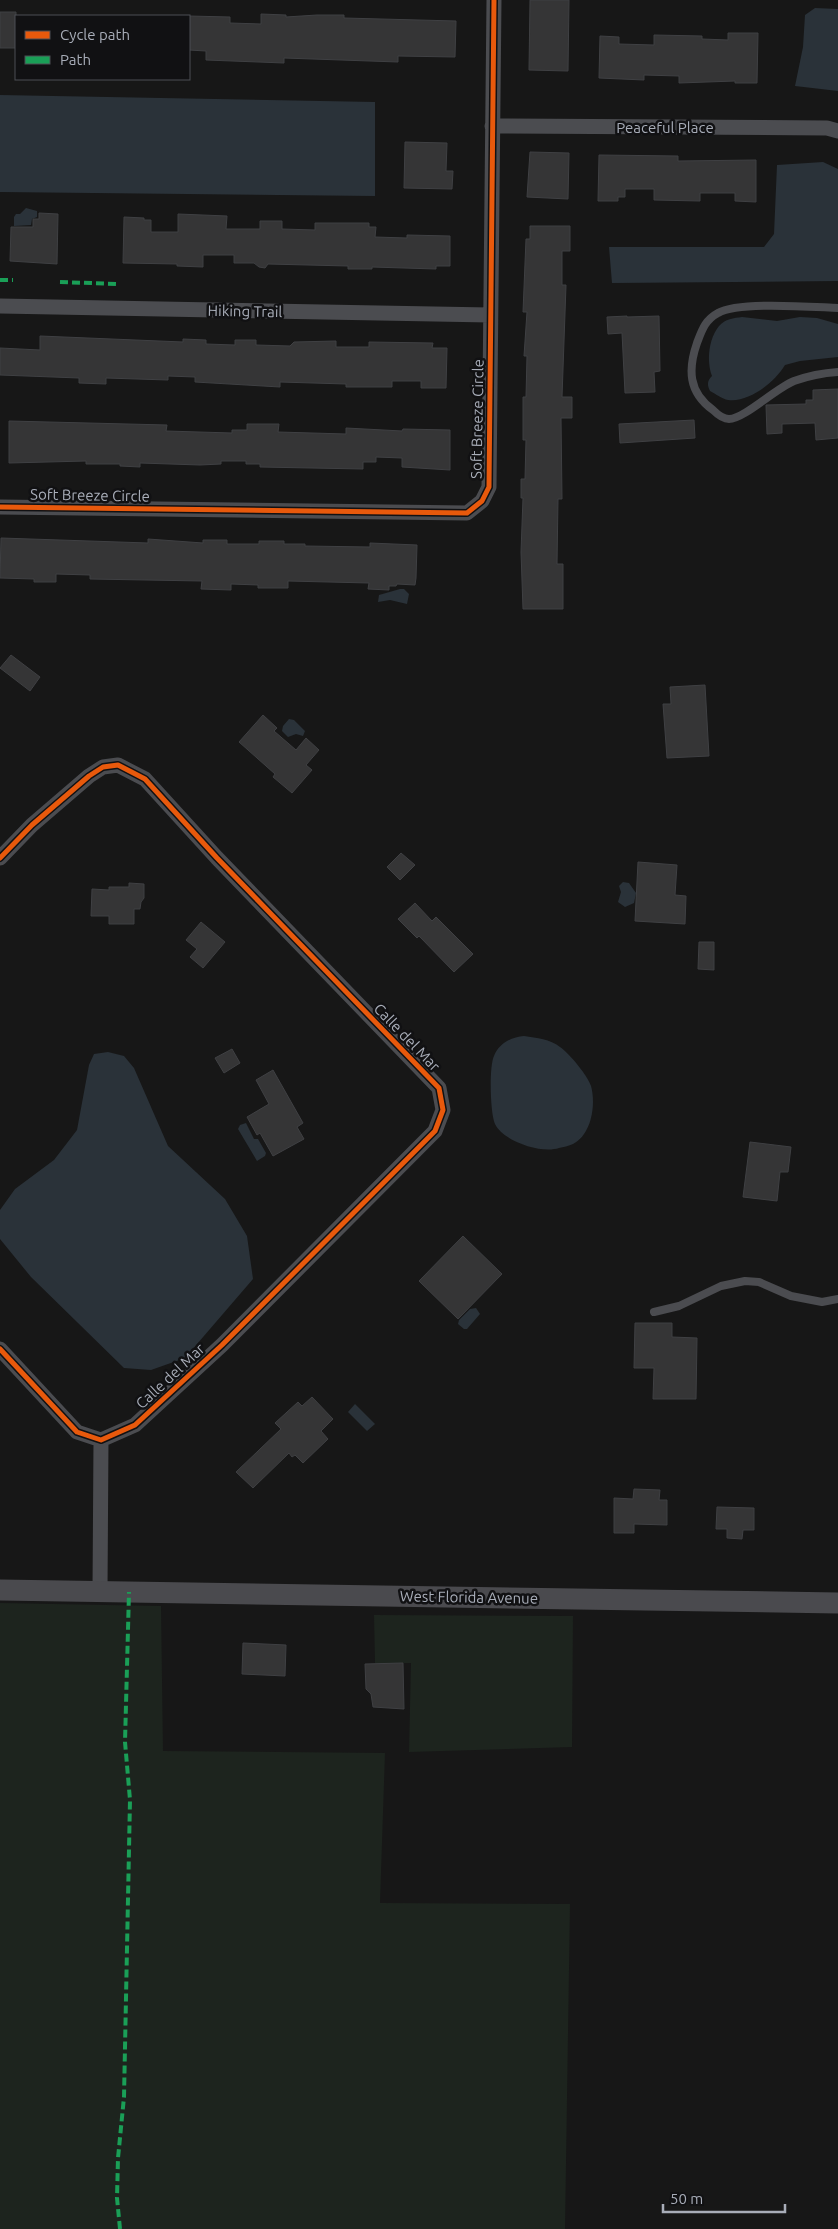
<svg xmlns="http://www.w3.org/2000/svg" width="838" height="2229" font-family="Ubuntu,sans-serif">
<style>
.green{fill:#1d241e}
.water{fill:#2a3239}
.building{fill:#353536;stroke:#3f4043}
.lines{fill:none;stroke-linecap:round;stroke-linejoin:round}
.lane{stroke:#4b4c50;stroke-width:8}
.street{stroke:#4b4c50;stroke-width:15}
.secondary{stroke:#4a4a4e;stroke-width:21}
.quiet{stroke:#1a9f57;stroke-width:4;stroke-dasharray:8 4;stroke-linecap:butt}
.cycleway-casing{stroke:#111113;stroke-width:8}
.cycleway{stroke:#e8590c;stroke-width:5}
.labels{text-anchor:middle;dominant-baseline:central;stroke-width:5;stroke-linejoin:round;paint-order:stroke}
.street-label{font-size:15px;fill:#a8adb8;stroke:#111113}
</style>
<rect width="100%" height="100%" fill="#171717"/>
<!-- green -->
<path class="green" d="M0 1603 161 1606 163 1751 385 1753 380 1903 570 1904 565 2229H0Z
M374 1615 573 1616 572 1747 409 1752 411 1663H375Z"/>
<!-- water -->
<path class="water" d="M815 8 838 9V91L795 86 803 47 805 15Z
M0 95 375 102V196L0 192Z
M823 162 838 169V281L612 283 609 247H764L774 234 777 165Z
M26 208 37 211V217L32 219 31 225 14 226V217L16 214H20Z
M742 317 777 321 800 317 817 318 838 324V357L800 361 785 365C775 382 749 403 728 400 722 399 716 394 710 391 707 385 707 381 712 376 706 361 709 338 719 326 725 319 734 318 742 317Z
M400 589H404L409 594 407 604 390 600 378 602 379 595Z
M289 719 294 720 305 731 303 736 296 734 288 737 282 731 283 726Z
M623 882 629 883 636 893 634 903 625 907 618 902 621 892 619 886Z
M524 1036C537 1038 550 1039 560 1047 569 1053 588 1076 591 1086 596 1104 592 1134 573 1144 569 1146 563 1147 559 1148 541 1154 503 1141 495 1124 490 1113 489 1066 494 1056 499 1043 512 1037 524 1036Z
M108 1052 124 1056 134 1068 168 1146 225 1199 247 1236 253 1279 185 1358 151 1370 124 1368 31 1277 0 1239V1210L15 1189 54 1160 77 1130 89 1065 94 1054Z
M246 1123 254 1139H258L266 1153 265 1156 257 1161 238 1129 240 1125Z
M476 1308 480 1314 467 1329H464L458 1324 459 1320 470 1309Z
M355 1404 375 1424 367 1431 348 1412Z"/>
<!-- building -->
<path class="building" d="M530 0H569L568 71 529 70Z
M0 12H16V48H0Z
M261 14 286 15V17L317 15H344V18L456 21 455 57 398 56V62L284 58V63L206 60V51L189 50V16L230 17V23L261 24Z
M728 33H758L757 83H735V81L679 83V76L644 75V80L599 78 600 36 619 37V44L654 45V35L702 36V39L728 40Z
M405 142 447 143 446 171H453L452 189 404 188Z
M530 152 569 153 568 199 527 197Z
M599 155 678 156V161L756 160V202L735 201V193H700V201L654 200V189H625V197H618V201H598Z
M39 213 58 214 57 264 10 261 11 227H33V219H39Z
M178 214 227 216 226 229H260V221H282V229L315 230V223H369V227H376L375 237 407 238V235L450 236V266H436V269L372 267V269H348V266L268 264 265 268 259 267 254 263H234V255H203V267L177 266V264L123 263 124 217 144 218V220H151V232H178Z
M530 226H570V251H562V285H566L562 397H572V418H561L562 499H558L557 564H563V609H523L521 552 523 498H521V479H525L526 440H523V397H526L527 356H524L527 312H523L526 239H530Z
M627 316V317L659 316 660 371 654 372 655 392 625 393 622 333 608 334 607 317Z
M40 336 183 342V339L206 340V344L235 345V340H256V345L290 346 294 342 336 341V347H369V342L433 343 432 348H447L446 388H421V381H392V387H346V384L280 382V387L195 382V377L168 376V380L106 378V384L79 383V378L0 375V348L40 350Z
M838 389V438L816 440 815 423 782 424V433L767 434 766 405 806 404V400H813V390Z
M694 420 695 438 620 443 619 424Z
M9 421 167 425 166 431 232 433V430H247V424H279L278 432 346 434V428L402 431 403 429 450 430V470L402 467V458L376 457V462H363V469L260 467V464H246V461H221V464L200 465 140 463V467L120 466V464H86V461L9 463Z
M1 538 148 543V539L203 543V540H227V544H259V541H284V544H305V546L370 547V543L417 545 416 578 415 585 397 584 396 586H389V590L368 589 369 583 288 581V588H258V585L231 584V590L201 589 202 581 90 579V575L56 574V582H34V579L0 578Z
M11 655 40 677 30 691 0 668Z
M705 685 709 756 667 758 663 704H671L670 687Z
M263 715 277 728 274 731 296 750 306 738 319 750 306 765 312 770 292 793 273 777 275 774 239 742Z
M401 853 415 865 400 880 387 867Z
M638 862 677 865 675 895 686 896 685 924 635 921Z
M129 883 144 884V898L141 902 140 909H134V924H109V916H91L92 889 109 890V887H129Z
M415 903 432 921 436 917 473 954 454 972 419 936 417 938 398 919Z
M201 922 225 942 203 968 190 957 197 949 186 940Z
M699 942H714V970L698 969Z
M232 1049 240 1063 224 1073 215 1058Z
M273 1070 303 1123 297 1127 304 1139 273 1156 260 1133 257 1135 247 1117 269 1104 256 1080Z
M750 1142 791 1147 788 1172H780L777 1201 743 1197Z
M463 1236 502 1274 458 1319 419 1281Z
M635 1323H672V1337L697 1338 696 1399H653L654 1368H634Z
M312 1397 333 1419 321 1431 328 1439 303 1463 295 1455 292 1457 289 1453 253 1488 236 1472 281 1429 275 1423 298 1402 302 1406Z
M634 1489 660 1490 659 1500H667V1525L634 1524V1533H614V1498L633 1499Z
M717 1507 754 1508V1530H743L742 1539 727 1538V1529H716Z
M243 1643 286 1645 285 1676 242 1674Z
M403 1663 404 1709 373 1707 371 1694 366 1689 365 1664Z"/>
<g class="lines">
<!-- lane -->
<path class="lane" d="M838 308C812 307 738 301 718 313 705 320 702 330 697 343 688 369 688 392 713 410 717 414 723 419 729 419 744 419 776 388 794 381 808 376 823 373 838 372
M654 1312 679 1306 721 1286 745 1281 759 1282 791 1296 822 1302 838 1299"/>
<!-- street -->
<path class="street" d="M492 126 827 128 838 131
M0 306 490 315
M0 507 467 513 482 501 489 487 494 0
M0 858 32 825 89 776 103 767 118 765 145 779 217 858 439 1088 443 1110 435 1131 222 1345 135 1425 101 1440 77 1432 0 1349
M100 1591 101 1440"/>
<!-- secondary -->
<path class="secondary" d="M0 1590 838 1603"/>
<!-- quiet -->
<path class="quiet" d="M0 280H13
M60 282 117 284
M120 2229 117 2198 118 2158 124 2097 130 1800 125 1742 129 1592"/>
<!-- cycleway casing -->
<g class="cycleway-casing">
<path id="cycleway" d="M0 507 467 513 482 501 489 487 494 0
M0 858 32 825 89 776 103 767 118 765 145 779 217 858 439 1088 443 1110 435 1131 222 1345 135 1425 101 1440 77 1432 0 1349"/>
</g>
<!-- cycleway -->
<use href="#cycleway" class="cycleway"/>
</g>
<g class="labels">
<!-- street labels -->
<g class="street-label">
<text x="665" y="127">Peaceful Place</text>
<text transform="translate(245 311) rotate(1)">Hiking Trail</text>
<text transform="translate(477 419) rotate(-89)">Soft Breeze Circle</text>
<text transform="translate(90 495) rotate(1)">Soft Breeze Circle</text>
<text transform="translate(407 1037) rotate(46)">Calle del Mar</text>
<text transform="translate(170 1376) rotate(-43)">Calle del Mar</text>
<text transform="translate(469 1597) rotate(1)">West Florida Avenue</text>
</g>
</g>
<!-- legend -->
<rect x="15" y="15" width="175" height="65" fill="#111113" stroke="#4d4f55"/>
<rect x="25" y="31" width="25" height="8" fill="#e8590c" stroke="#4d4f55"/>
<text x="60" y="40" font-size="15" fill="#a8adb8">Cycle path</text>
<rect x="25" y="56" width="25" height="8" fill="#1a9f57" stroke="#4d4f55"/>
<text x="60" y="65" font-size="15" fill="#a8adb8">Path</text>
<!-- scale -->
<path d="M663 2204v8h122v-8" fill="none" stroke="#a8adb8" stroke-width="2.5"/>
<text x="670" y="2204" font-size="15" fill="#a8adb8" stroke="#111113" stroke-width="4" paint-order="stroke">50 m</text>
</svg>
